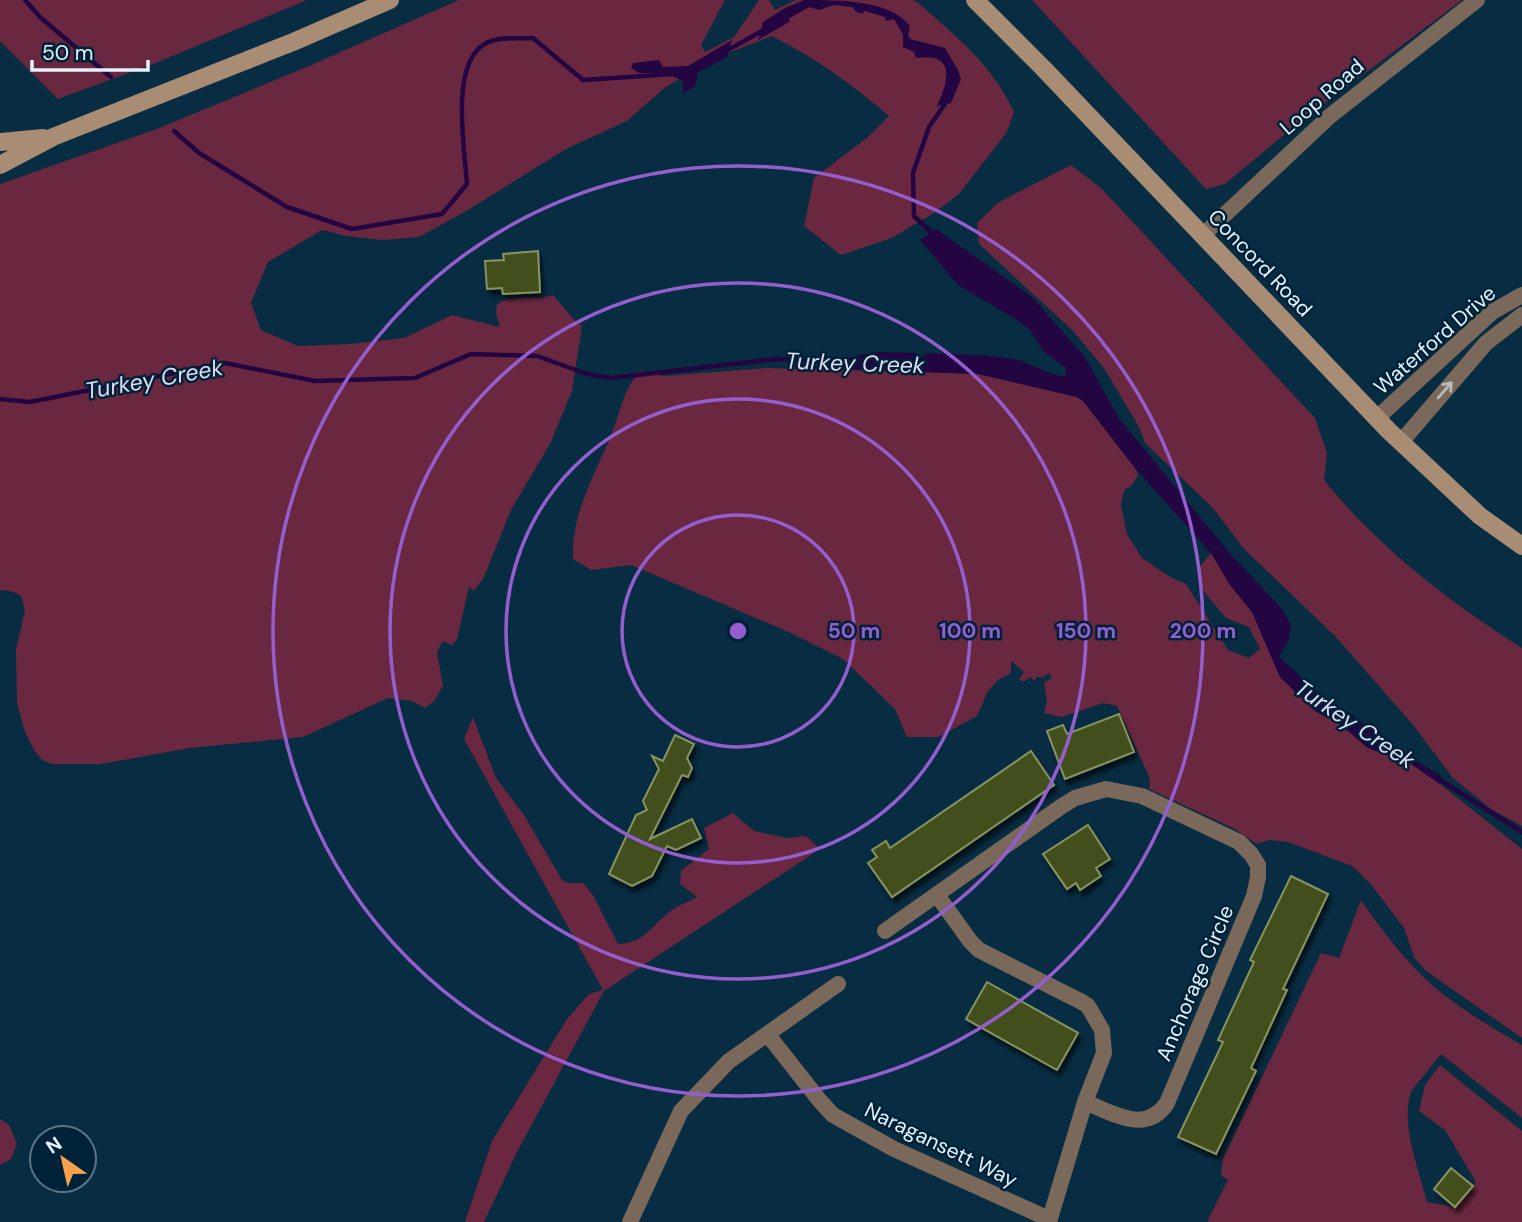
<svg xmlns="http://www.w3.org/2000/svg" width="1522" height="1222" font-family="'DM Sans',sans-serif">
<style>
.green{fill:#69283f}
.water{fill:#230541}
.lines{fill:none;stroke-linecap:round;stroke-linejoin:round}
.stream{stroke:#230541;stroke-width:4.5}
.building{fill:#434f1a;stroke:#869362;stroke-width:2;filter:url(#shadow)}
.street{stroke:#7a685a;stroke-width:16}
.secondary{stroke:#a88c74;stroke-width:18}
.oneway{stroke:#babbbc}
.ring{fill:none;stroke:#955ece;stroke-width:3.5}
.labels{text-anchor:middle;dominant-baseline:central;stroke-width:5;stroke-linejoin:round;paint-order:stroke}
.street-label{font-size:21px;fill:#e4f2fd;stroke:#002238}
.water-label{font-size:23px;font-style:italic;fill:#e2daf1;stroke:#002238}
.centre{fill:#955ece;stroke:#002238;stroke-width:3.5}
.ring-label{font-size:21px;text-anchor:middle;font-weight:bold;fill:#955ece;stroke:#002238;stroke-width:5;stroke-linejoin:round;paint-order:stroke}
</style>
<defs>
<filter id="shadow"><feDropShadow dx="3" dy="5.5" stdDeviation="2" flood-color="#0009"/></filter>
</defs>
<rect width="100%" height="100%" fill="#082c42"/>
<!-- green -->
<path class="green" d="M0 0H307L158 62 58 99 0 41Z
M459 0H725L701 45 705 52 734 37 759 0H769L775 10 796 0H913L920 4C958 39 991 63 1014 112L1007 132 959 194 934 213 892 238 841 255 804 226 814 178 868 137 889 116C852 84 815 58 772 36L710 60 663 89 627 121 566 149 468 210 419 237 383 240 347 236 322 230 268 262 251 303 261 330 298 346 350 344 404 338 452 315 500 327 496 313 497 304C512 293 536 301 553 295L575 321 582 326 572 391 550 444 511 510 484 577 474 591 469 587 457 639 452 645 443 641 437 652 443 686 434 701 425 708 412 701 388 698 303 737 190 748 101 764H52L42 760 34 750 25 732 17 703 16 649 25 611 21 596 11 591 0 590V184L157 129 309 66Z
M1032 0H1462L1291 129 1225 184 1206 189Z
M1071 165 1101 188 1315 418 1327 453 1324 480C1379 548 1448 601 1522 648V826L1491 809 1452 777 1414 726 1336 637 1244 549 1213 508 1145 443 1139 427 1104 368 1073 331 979 244 977 223 999 202Z
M767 368 978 374 1077 397 1083 401 1135 468 1138 475 1132 485 1124 490 1121 505 1127 534 1142 558 1170 577 1186 584 1228 650 1249 658 1260 649 1249 627 1226 618 1204 592 1197 570 1211 553 1230 585 1252 612 1280 677 1315 711 1341 725 1368 748 1411 764 1440 784 1522 849V1038L1426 971 1415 959 1404 928 1370 883 1352 866 1288 842 1269 840 1257 844 1233 828 1149 789 1150 779 1117 706 1103 703 1061 717 1044 713 1047 701 1044 683 1052 678 1049 673 1043 677H1036V681L1030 677 1023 682 1019 679 1024 672 1011 661V673L998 680 988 691 977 716 938 737H907L895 709 843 659 791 633 631 565 591 570 573 559C571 513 595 475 611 435 621 411 623 390 640 371L664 376Z
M473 717 496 778 524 815 562 880 568 883H583L593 895 618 944C644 943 650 928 668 913 676 906 688 902 697 897L680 884 681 871 709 849 704 828 733 813 754 831 787 838 806 836 820 849 604 991 518 1150 484 1222H465L492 1141 567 1019 589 994 603 990 464 739Z
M1361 900C1381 929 1405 961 1431 984 1458 1008 1491 1027 1522 1045V1118L1441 1054 1412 1090C1399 1119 1419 1171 1427 1202L1455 1207 1476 1182 1445 1130 1419 1111 1425 1085 1440 1065 1522 1131V1222H1207L1228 1180 1221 1175 1223 1159 1321 953 1339 958Z
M0 1119 9 1125 17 1144 11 1159 0 1165Z"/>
<!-- water -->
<path class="water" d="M804 0C839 0 891 0 910 26L908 35 910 39 945 48 958 70 961 79 951 103 937 106C948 82 957 52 916 58L914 52 903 47V35L894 19 886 21 885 17 865 11 862 14 855 11 853 7 834 5 819 10 806 6 790 13 789 22 758 40 763 22 785 8Z
M732 40 727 57 698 72 695 86 683 94V81L666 73H639L631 68 633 63 659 60 663 67 688 66Z
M936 229 1032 297 1085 357 1118 417 1227 550 1281 608 1291 625 1289 639 1279 657 1324 698 1349 713 1391 745 1441 776 1440 784 1411 764 1368 748 1341 725 1315 711 1280 677 1252 612 1230 585 1211 553 1135 468 1083 401 1077 397 978 374 848 369 847 358 874 352 916 353 918 360 928 353C956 355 986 354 1013 359 1031 362 1048 377 1066 376L1065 367 1043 351 1030 330 1017 320 958 285 920 240Z"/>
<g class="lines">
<!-- stream -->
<path class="stream" d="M25 0 41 18 111 77
M787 17 810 4
M726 51 764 30
M174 131 199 153 287 207 352 229 442 214 467 184C465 149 446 50 495 40 507 37 521 39 533 38L583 80 674 74
M935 236 914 216 913 173 929 127 947 101
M0 399 30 402 225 363 315 381 415 378 471 354 537 356 587 374 611 378 776 359 851 363
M1437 778 1522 832"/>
</g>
<!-- building -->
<path class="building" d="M538 251 540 292 503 294 502 288 487 289 485 261 504 260 503 254Z
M1119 714 1134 752 1065 779 1047 731 1063 725 1067 734Z
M675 735 694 744 687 758 692 768 688 777 682 775 650 839 692 819 701 838 676 850 667 846 652 876 632 886 609 874 636 815 647 810 643 801 659 769 652 756 663 761Z
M1031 751 1054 785 892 897 868 863 877 857 872 850 886 841 890 848Z
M1088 825 1110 859 1096 868 1101 876 1080 890 1076 883 1067 889 1043 854Z
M1291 876 1328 894 1283 989 1287 990 1251 1068 1256 1071 1216 1154 1178 1137 1223 1042 1218 1040 1254 962 1250 960Z
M987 982 1078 1033 1057 1070 966 1019Z
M1451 1168 1473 1186 1455 1207 1434 1189Z"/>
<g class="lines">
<!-- street -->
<path class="street" d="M1203 235 1330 116 1477 0
M1377 418 1492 312 1522 295
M1401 442 1486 343 1522 315
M937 895 970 941 979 950 1082 1002 1088 1006 1102 1030 1104 1053 1085 1102 1049 1222
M885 931 1062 806 1075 798 1106 789 1142 796 1239 842 1251 854 1258 865V877L1254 896 1167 1103C1146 1135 1113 1113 1085 1102
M768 1035 820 1101 833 1115 894 1149 1049 1219
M630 1222 681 1111 729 1061 838 984"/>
<!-- secondary -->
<path class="secondary" d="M975 0 1044 69 1389 431 1480 516 1522 546
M0 142 43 138
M0 165 53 137 293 42 390 0"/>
</g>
<!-- one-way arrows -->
<defs><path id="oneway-shaft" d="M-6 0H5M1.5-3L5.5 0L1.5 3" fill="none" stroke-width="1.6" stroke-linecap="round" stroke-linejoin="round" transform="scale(1.75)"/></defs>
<use class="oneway" href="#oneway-shaft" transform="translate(1445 390) rotate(-49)"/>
<!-- distance rings -->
<g class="ring">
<circle cx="738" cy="631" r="116"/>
<circle cx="738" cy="631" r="232"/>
<circle cx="738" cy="631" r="348"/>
<circle cx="738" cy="631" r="465"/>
</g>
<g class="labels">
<!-- street labels -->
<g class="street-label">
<text transform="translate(1322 97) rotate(-41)">Loop Road</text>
<text transform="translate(1260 263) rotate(46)">Concord Road</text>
<text transform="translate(1435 340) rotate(-41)">Waterford Drive</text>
<text transform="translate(1195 983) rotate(-67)">Anchorage Circle</text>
<text transform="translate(941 1145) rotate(26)">Naragansett Way</text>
</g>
<!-- water labels -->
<g class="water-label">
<text transform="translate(855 363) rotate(2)">Turkey Creek</text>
<text transform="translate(154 379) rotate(-10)">Turkey Creek</text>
<text transform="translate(1355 724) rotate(34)">Turkey Creek</text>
</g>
</g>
<circle cx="738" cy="631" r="10" class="centre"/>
<g class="ring-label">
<text x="854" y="638">50 m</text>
<text x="970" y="638">100 m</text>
<text x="1086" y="638">150 m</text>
<text x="1203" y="638">200 m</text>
</g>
<!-- north arrow -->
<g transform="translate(63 1159) rotate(326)"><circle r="33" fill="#002238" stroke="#5b7587" stroke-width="2"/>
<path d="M0-5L12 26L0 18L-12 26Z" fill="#f9a04d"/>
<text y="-10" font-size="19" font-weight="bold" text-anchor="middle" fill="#e4f2fd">N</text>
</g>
<!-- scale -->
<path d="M32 60v10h116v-10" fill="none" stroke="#e4f2fd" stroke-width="3.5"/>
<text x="42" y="60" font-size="21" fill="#e4f2fd" stroke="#002238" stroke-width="5" paint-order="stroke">50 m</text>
</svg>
